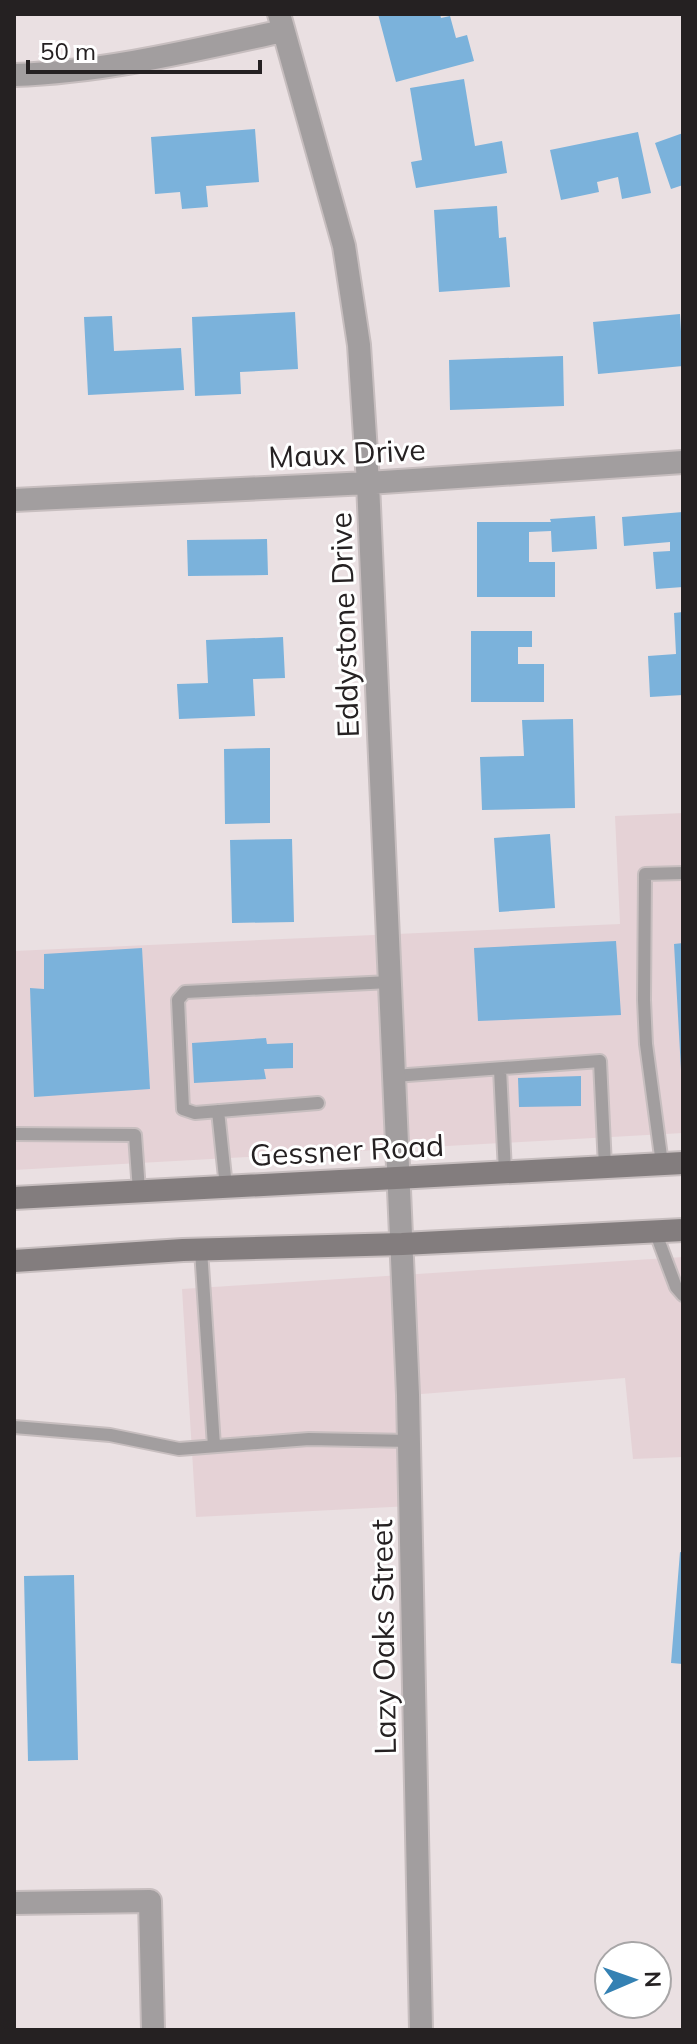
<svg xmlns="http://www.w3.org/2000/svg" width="697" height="2044" font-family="Mulish,sans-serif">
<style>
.built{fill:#e5d2d6}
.building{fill:#7bb2db}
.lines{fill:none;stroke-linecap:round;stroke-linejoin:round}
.service-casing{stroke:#c7bebf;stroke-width:16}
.minor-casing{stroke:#c7bebf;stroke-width:26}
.secondary-casing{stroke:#c7bebf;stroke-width:26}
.service{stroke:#a29e9f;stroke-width:12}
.minor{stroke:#a29e9f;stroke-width:22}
.secondary{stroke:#837d7e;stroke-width:22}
.labels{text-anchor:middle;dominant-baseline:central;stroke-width:6;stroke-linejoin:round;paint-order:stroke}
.street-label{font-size:30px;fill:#252122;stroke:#fff}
</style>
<rect width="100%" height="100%" fill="#eae0e2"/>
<!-- built -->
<path class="built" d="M683 813V1133L14 1170V951L620 924 615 816Z
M683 1257V1457L633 1459 625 1378 409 1395 411 1506 196 1517 182 1289Z"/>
<!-- building -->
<path class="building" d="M378 14H440L441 18 450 16 456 38 467 35 474 61 396 82Z
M464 79 475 146 502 141 507 173 416 188 411 162 422 160 410 88Z
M255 129 259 182 206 186 208 207 182 209 180 192 155 194 151 137Z
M638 132 651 193 622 199 618 177 597 182 599 192 561 200 550 150Z
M683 133V185L671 189 655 143Z
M497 206 499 238 506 237 510 287 439 292 434 210Z
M295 312 298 369 240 372 241 394 195 396 192 317Z
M680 314 683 366 598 374 593 322Z
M112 316 114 351 181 348 184 390 88 395 84 317Z
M563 356 564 406 450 410 449 360Z
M683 512V587L656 589 653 552 670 551V542L624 546 622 517Z
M595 516 597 549 552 552 551 531 529 532V562H555V597H477V522H551L550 519Z
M267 539 268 575 188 576 187 540Z
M683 612V695L650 697 648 656 676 654 674 613Z
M471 631H532V647H518V664H544V702H471Z
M283 637 285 678 253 679 255 716 179 719 177 684 208 683 206 640Z
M573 719 575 808 482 810 480 757 524 756 522 720Z
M270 748V823L225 824 224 749Z
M550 834 555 908 499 912 494 838Z
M292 839 294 922 232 923 230 840Z
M616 941 621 1015 478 1021 474 948Z
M683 943V1070H681L674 944Z
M142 948 150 1089 34 1097 30 988 44 989V954Z
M266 1038 267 1044 293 1043V1068L264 1069 266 1079 194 1083 192 1043Z
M581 1076V1106L519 1107 518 1078Z
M680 1552 683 1553V1664L671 1663Z
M74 1575 78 1760 28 1761 24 1576Z"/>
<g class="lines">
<!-- service casing -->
<g class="service-casing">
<path id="service" d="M500 1069 505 1172
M394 1076 600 1061 605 1167
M318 1103 195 1113 183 1109 178 1000 185 992 390 982
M218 1111 226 1187
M14 1134 135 1135 139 1191
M662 1164 646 1044 644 1000 645 874 683 873
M655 1231 676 1287 683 1295
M201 1250 214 1446
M14 1427 110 1435 179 1449 309 1439 410 1441"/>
</g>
<!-- minor casing -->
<g class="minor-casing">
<path id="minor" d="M279 14 344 246 359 345 368 483 408 1395 421 2030
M14 75C105 72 195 50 283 31
M14 500 368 483 683 462
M14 1903 150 1901 153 2030"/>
</g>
<!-- secondary casing -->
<g class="secondary-casing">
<path id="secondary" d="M14 1198 683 1163
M14 1261 183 1250 402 1244 683 1230"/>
</g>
<!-- service -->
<use href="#service" class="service"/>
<!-- minor -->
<use href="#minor" class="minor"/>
<!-- secondary -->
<use href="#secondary" class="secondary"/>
</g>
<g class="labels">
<!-- street labels -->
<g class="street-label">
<text transform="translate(347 453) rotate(-3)">Maux Drive</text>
<text transform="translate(344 625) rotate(-92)">Eddystone Drive</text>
<text transform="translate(347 1150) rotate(-3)">Gessner Road</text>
<text transform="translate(383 1637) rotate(-91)">Lazy Oaks Street</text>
</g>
</g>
<!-- border -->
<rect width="697" height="2044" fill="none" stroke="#252122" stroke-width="32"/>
<!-- north arrow -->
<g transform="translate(633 1980) rotate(88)"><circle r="38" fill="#ffffff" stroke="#a8a6a7" stroke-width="2"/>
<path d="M0-6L14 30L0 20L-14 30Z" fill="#3481b3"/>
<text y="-12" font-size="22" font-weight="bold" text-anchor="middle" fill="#252122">N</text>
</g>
<!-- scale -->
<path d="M28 60v12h232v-12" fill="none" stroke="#252122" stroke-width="4"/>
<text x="40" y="60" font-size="24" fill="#252122" stroke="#ffffff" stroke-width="6" paint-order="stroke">50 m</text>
</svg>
